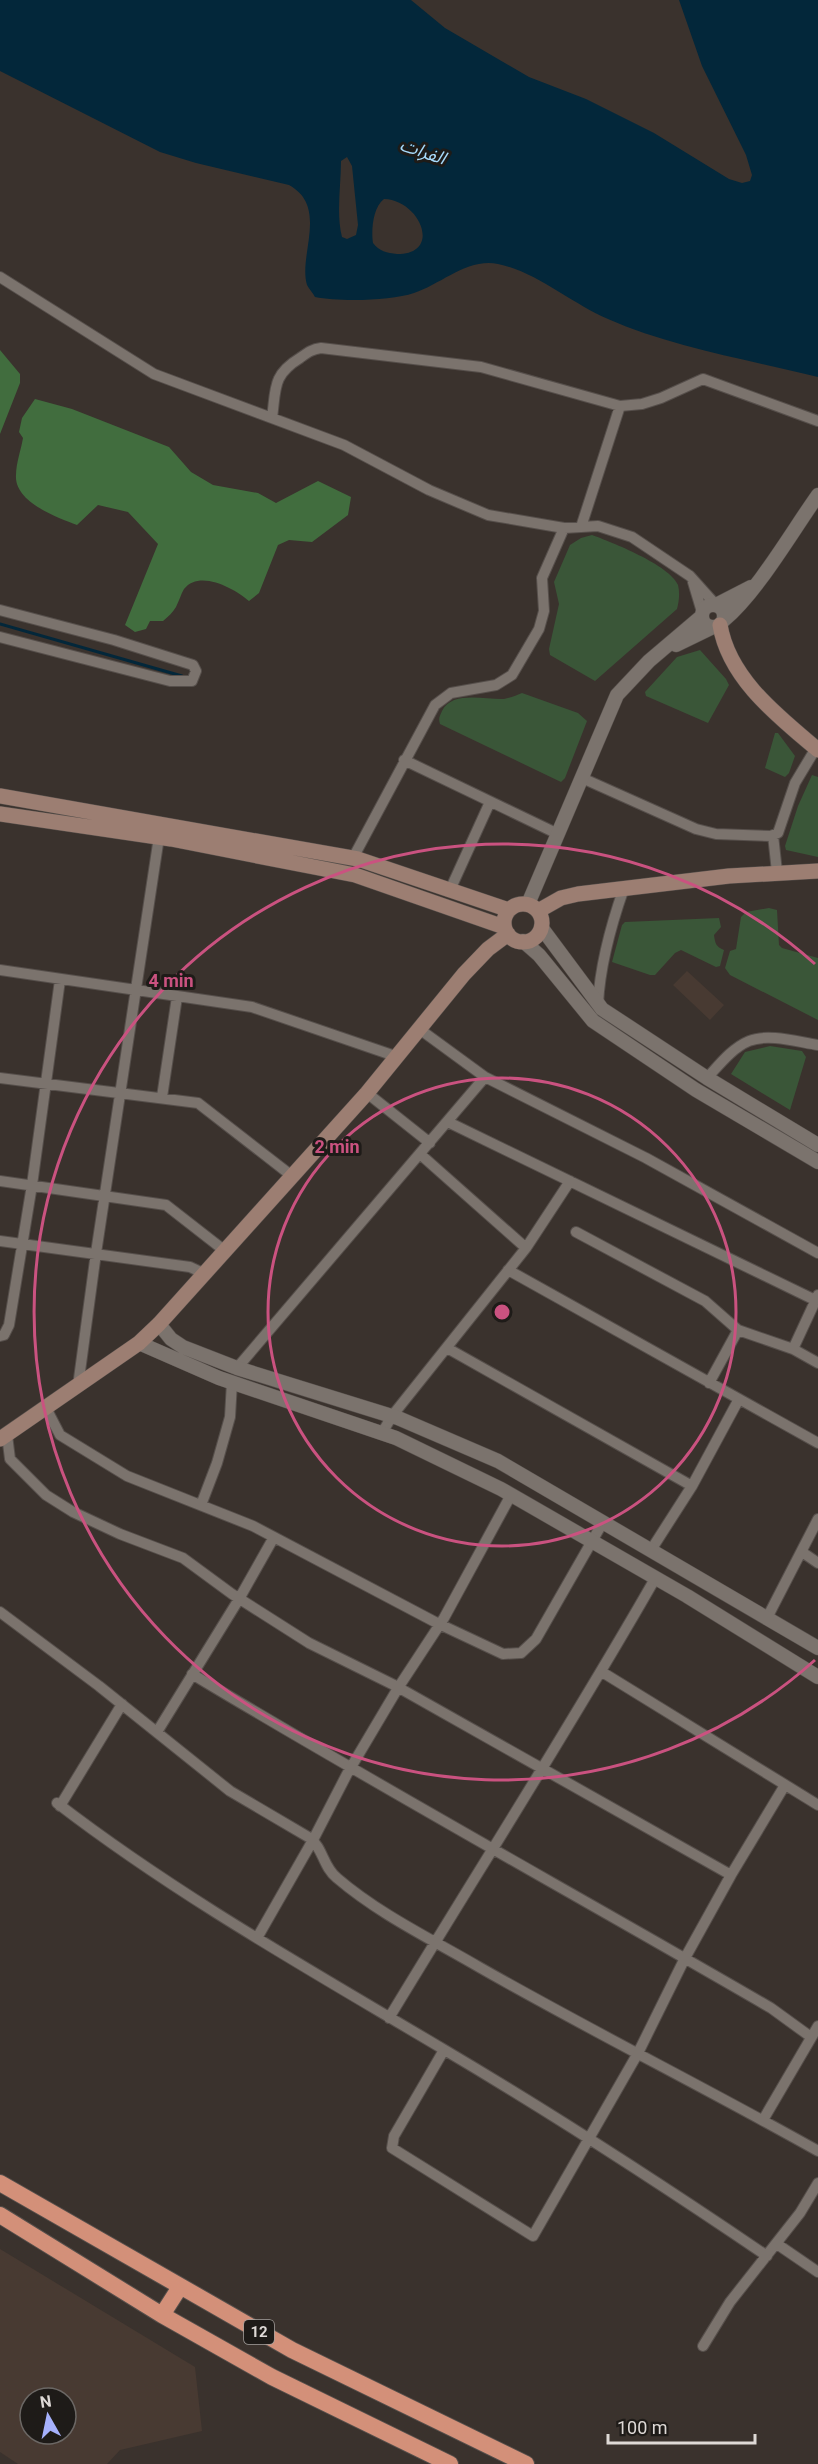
<svg xmlns="http://www.w3.org/2000/svg" width="818" height="2464" font-family="Roboto,'Noto Sans Arabic',sans-serif">
<style>
.built{fill:#483a32;fill-rule:evenodd}
.green{fill:#3a5638}
.forest{fill:#416d3e}
.water{fill:#03273a;fill-rule:evenodd}
.lines{fill:none;stroke-linecap:round;stroke-linejoin:round}
.stream{stroke:#03273a;stroke-width:3}
.minor-casing{stroke:#564f4b;stroke-width:12}
.tertiary-casing{stroke:#564f4b;stroke-width:15}
.secondary-casing{stroke:#564f4b;stroke-width:16}
.trunk-casing{stroke:#564f4b;stroke-width:18}
.minor{stroke:#7b736d;stroke-width:10}
.tertiary{stroke:#7b736d;stroke-width:14}
.secondary{stroke:#9c7e72;stroke-width:15}
.trunk{stroke:#d39079;stroke-width:16}
.ring{fill:none;stroke:#ca5280;stroke-width:3}
.labels{text-anchor:middle;dominant-baseline:central;stroke-width:6;stroke-linejoin:round;paint-order:stroke}
.shield{fill:#1e1b18;stroke:#a4a09d;stroke-width:1.5}
.shield-label{font-size:15px;font-weight:bold;fill:#ded9d6}
.water-label{font-size:18px;font-style:italic;fill:#a6dafb;stroke:#1e1b18}
.centre{fill:#ca5280;stroke:#1e1b18;stroke-width:3}
.ring-label{font-size:18px;text-anchor:middle;font-weight:bold;fill:#ca5280;stroke:#1e1b18;stroke-width:6;stroke-linejoin:round;paint-order:stroke}
</style>
<rect width="100%" height="100%" fill="#3a322d"/>
<!-- built -->
<path class="built" d="M687 971 724 1005 710 1020 673 985Z
M0 2249 195 2367 202 2431 120 2450 107 2464H18L0 2452ZM30 2398H66V2434H30Z"/>
<!-- green -->
<path class="green" d="M592 535C611 542 670 565 678 585 680 593 679 601 677 609L595 681 550 655 549 649 559 604 554 582 570 545 581 538Z
M700 650 726 679 729 685 708 723 646 696 645 692 677 657Z
M522 693 578 713 587 721 565 778 561 782 440 724C438 718 440 716 442 711 452 690 486 700 504 699 510 698 517 695 522 693Z
M775 733H778L795 756 789 773 785 777 765 768Z
M812 775 818 777V857L786 850 785 846 798 806Z
M769 908 777 910 779 945 782 948 818 958V1020L730 975 725 968 730 951 736 949 741 917 746 912Z
M719 918 721 927 714 935C715 943 716 947 724 950L720 966 716 967 681 950 675 953 655 975H650L612 962 622 925 625 922Z
M770 1046 802 1051 806 1057 790 1110 731 1074 745 1052Z"/>
<!-- forest -->
<path class="forest" d="M0 350 20 374V383L0 434Z
M35 399 72 409 169 447 191 472 213 485 258 493 276 503 318 481 351 497 348 515 312 542 289 540 278 545 259 593 249 601C235 589 200 569 184 589 181 594 179 601 176 607 173 612 168 617 163 621H150L146 629 135 632 125 625 158 544 128 512 98 505 77 525C56 517 14 502 16 475 16 463 21 450 23 438L19 432 22 418Z"/>
<!-- water -->
<path class="water" d="M0 0H411L445 28 529 77 586 99 654 133 729 179 742 183 750 181 752 175 746 155 702 66 679 0H818V377C750 360 671 347 608 319 572 304 537 272 498 264 467 258 442 284 414 293 391 301 339 302 315 297 313 293 309 289 307 285 298 255 329 207 289 185L196 163 160 152 0 71ZM347 157 352 166 358 225 356 235 347 239 342 237C336 214 341 185 341 161ZM384 199C420 200 443 254 397 254 387 253 379 251 373 243 371 230 373 207 384 199Z"/>
<g class="lines">
<!-- stream -->
<path class="stream" d="M0 624 182 676"/>
<!-- minor casing -->
<g class="minor-casing">
<path id="minor" d="M0 277 154 374 344 445 429 490 488 515 564 528 598 526 632 537 690 576 716 605
M272 418C276 389 272 375 300 358 307 353 312 349 321 348L481 367 620 406
M581 527 620 406 642 404 661 398 703 379 818 421
M693 582 702 612
M0 610 114 640 193 665 196 671 192 681H170L0 637
M404 760 558 834
M582 778 696 829 716 834 771 836 778 833 795 783 816 748
M773 835 777 872
M353 858 435 705 451 693 496 685 512 675 539 629 544 611 542 578 564 528
M450 890 490 802
M0 970 252 1007 395 1056
M598 1004C600 965 611 925 624 888
M418 1028 485 1077 646 1158 818 1253
M0 1078 198 1103 292 1176
M707 1078C719 1065 732 1048 749 1041 768 1033 798 1042 818 1045
M367 1093 430 1143
M162 1097 177 997
M448 1122 815 1300
M420 1154 526 1248
M0 1181 166 1205 225 1251
M576 1232 705 1301 738 1330 793 1349 818 1363
M0 1241 190 1267 205 1274
M508 1270 818 1443
M0 1336 4 1335 9 1325 32 1185 60 980
M447 1348 692 1486
M793 1349 818 1295
M237 1368 485 1077
M709 1383 738 1330
M78 1386 96 1253 159 837
M46 1408 60 1435 127 1476 253 1526 437 1623 503 1654 521 1653 536 1639 603 1522
M382 1433 392 1416 526 1248 570 1181
M7 1435 10 1459 46 1495 73 1512 120 1534 183 1558 232 1594 309 1643 394 1685 731 1875
M201 1505 217 1463 230 1417 232 1382
M651 1550 692 1486 739 1399
M802 1552 818 1563
M0 1612 99 1686 230 1791 310 1838C323 1848 323 1867 337 1878 379 1914 431 1939 479 1967 591 2031 706 2088 818 2151
M767 1618 818 1519
M602 1672 818 1805
M192 1674C383 1789 578 1896 771 2008L811 2037
M157 1732 239 1599 274 1537
M57 1803C178 1896 312 1971 443 2049 553 2114 661 2184 767 2256
M60 1806 122 1704
M257 1938 313 1840 347 1774 398 1688 444 1618 511 1495
M389 2018C478 1871 571 1726 656 1577
M444 2050 394 2136 392 2148 533 2236 638 2053 685 1958 731 1875 785 1785
M763 2120 818 2026
M777 2244 818 2272
M703 2346 730 2302 800 2213 818 2183"/>
</g>
<!-- tertiary casing -->
<g class="tertiary-casing">
<path id="tertiary" d="M702 616a11 11 0 1 1 22 0a11 11 0 1 1-22 0Z
M716 605 751 587
M724 620C758 591 791 533 818 495
M676 645 711 628
M528 904 617 695 649 661 702 616
M541 927 602 1009 707 1078 818 1145
M523 941 539 955 593 1021 696 1090 818 1162
M159 1324 171 1339 183 1347 237 1368 398 1418 498 1461 818 1648
M139 1343 219 1378 396 1438 501 1489 687 1596 818 1677"/>
</g>
<!-- secondary casing -->
<g class="secondary-casing">
<path id="secondary" d="M720 625C729 679 779 717 818 750
M0 796 358 859 509 910
M0 814 171 839 355 875 504 927
M504 923a19 19 0 1 1 38 0a19 19 0 1 1-38 0Z
M538 911 561 898 578 894 729 876 818 871
M0 1439 139 1343 159 1324 367 1093 464 974 488 949 508 934"/>
</g>
<!-- trunk casing -->
<g class="trunk-casing">
<path id="trunk" d="M0 2183 292 2350 526 2464
M0 2215 162 2315 272 2377 450 2464
M162 2315 180 2287"/>
</g>
<!-- minor -->
<use href="#minor" class="minor"/>
<!-- tertiary -->
<use href="#tertiary" class="tertiary"/>
<!-- secondary -->
<use href="#secondary" class="secondary"/>
<!-- trunk -->
<use href="#trunk" class="trunk"/>
</g>
<!-- distance rings -->
<g class="ring">
<circle cx="502" cy="1312" r="234"/>
<path d="M815 1660A468 468 0 1 1 815 964"/>
</g>
<g class="labels">
<!-- shield labels -->
<rect class="shield" x="244" y="2320" width="30" height="24" rx="4.5"/>
<g class="shield-label">
<text x="259" y="2332">12</text>
</g>
<!-- water labels -->
<g class="water-label">
<text transform="translate(423 151) rotate(19)">الفرات</text>
</g>
</g>
<circle cx="502" cy="1312" r="9" class="centre"/>
<g class="ring-label">
<text x="171" y="987">4 min</text>
<text x="337" y="1153">2 min</text>
</g>
<!-- north arrow -->
<g transform="translate(48 2416) rotate(351)"><circle r="28" fill="#1e1b18" stroke="#6b6764" stroke-width="1.5"/>
<path d="M0-4.5L10 22L0 15L-10 22Z" fill="#a6b1fc"/>
<text y="-9" font-size="16" font-weight="bold" text-anchor="middle" fill="#ded9d6">N</text>
</g>
<!-- scale -->
<path d="M608 2434v9h147v-9" fill="none" stroke="#ded9d6" stroke-width="3"/>
<text x="617" y="2434" font-size="18" fill="#ded9d6" stroke="#1e1b18" stroke-width="4.5" paint-order="stroke">100 m</text>
</svg>
